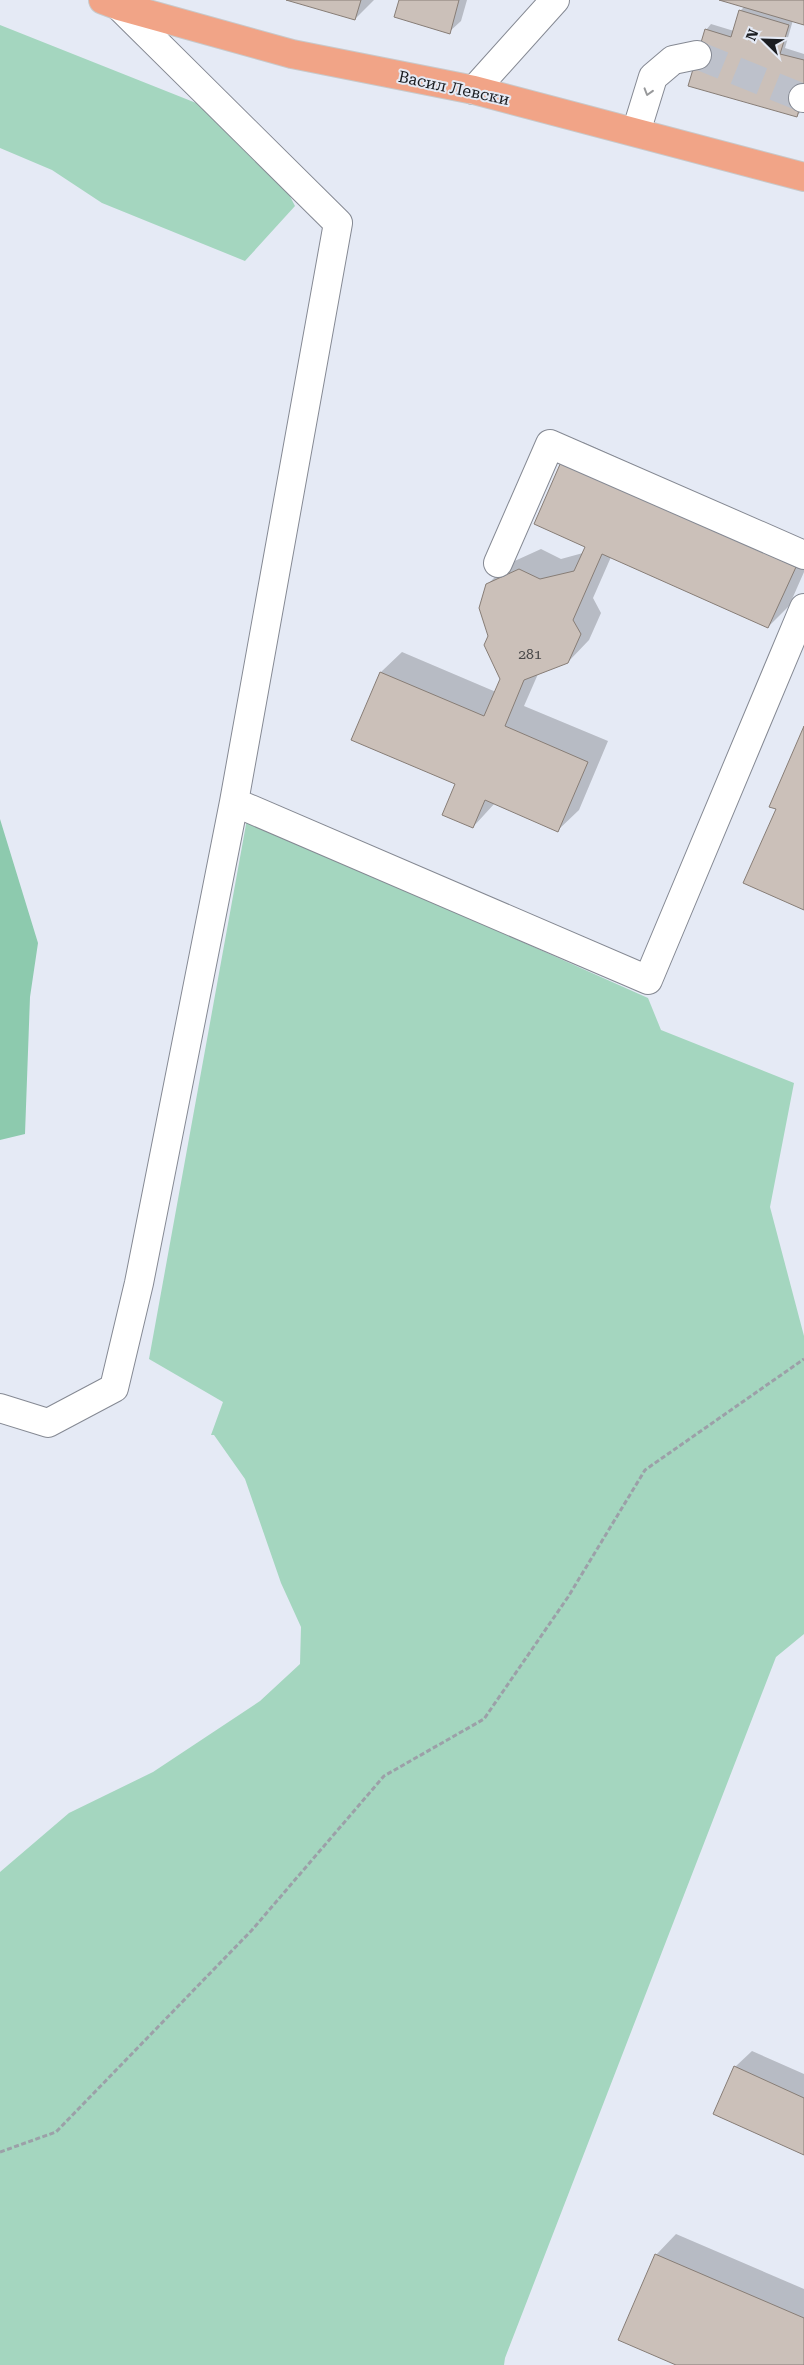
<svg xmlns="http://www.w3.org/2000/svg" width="804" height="2365" font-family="'Roboto Serif',serif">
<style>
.green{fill:#a4d6bf}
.forest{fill:#8dcaae}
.shadow{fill:#0003}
.building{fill:#cbc0b9;stroke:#877d76}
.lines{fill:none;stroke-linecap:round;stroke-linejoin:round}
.minor-tunnel{stroke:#bdc1cb;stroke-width:28;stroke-dasharray:28 14;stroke-linecap:butt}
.minor-casing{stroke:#858993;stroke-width:30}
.major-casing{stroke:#c8c9ca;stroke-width:30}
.path{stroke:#9ca0a8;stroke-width:3;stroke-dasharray:5 2.5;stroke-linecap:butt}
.minor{stroke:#fff;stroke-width:28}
.major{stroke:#f1a487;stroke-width:28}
.oneway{stroke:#98999b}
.labels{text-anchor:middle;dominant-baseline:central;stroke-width:4;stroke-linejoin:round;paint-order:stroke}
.number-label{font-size:14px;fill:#474647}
.street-label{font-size:16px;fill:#1b1d21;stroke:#e5eaf5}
</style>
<rect width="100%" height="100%" fill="#e5eaf5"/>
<!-- green -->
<path class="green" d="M0 25 254 126 295 206 245 261 102 203 52 170 0 148Z
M247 819 648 998 661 1030 794 1083 770 1207 804 1336V1634L776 1657 505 2358 504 2365H0V1872L69 1813 153 1772 260 1701 300 1664 301 1627 281 1583 245 1479 214 1435H211L223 1402 149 1359Z"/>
<!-- forest -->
<path class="forest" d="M0 819 38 943 30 997 25 1134 0 1140Z"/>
<!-- shadow -->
<path class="shadow" d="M290 0H374L355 19Z
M400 0H467L461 21 449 32Z
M723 0H804V23L793 20 785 48 804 54V104L802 110 797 116 706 30 711 24 734 31 740 11 745 6Z
M583 442 804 541V572L789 606 768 627 611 557 593 598 601 613 589 640 568 662 538 674 524 706 608 741 579 810 558 830 495 803 473 827 456 784 381 672 402 652 496 692 501 679 489 636 487 585 508 564 541 549 561 559 583 553 587 546 562 463Z
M752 2051 804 2074V2154L735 2067Z
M676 2234 804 2289V2365H679L656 2255Z"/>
<!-- building -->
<path class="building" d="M286 0H361L355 20Z
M399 0H459L450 34 394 17Z
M719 0H804V25Z
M739 10 789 25 780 54 804 60V93L797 117 688 86 705 29 731 37Z
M561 462 796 567 768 628 602 554 573 620 581 634 568 663 524 680 505 726 588 762 558 832 485 800 473 828 442 815 455 784 351 740 380 672 484 716 500 679 484 645 488 636 479 608 486 584 519 569 540 579 574 571 585 547 534 524Z
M804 726V910L743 883 776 809 769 807Z
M734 2066 804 2098V2155L713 2114Z
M655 2254 804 2318V2365H676L618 2340Z"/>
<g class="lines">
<!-- minor-tunnel -->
<path class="minor-tunnel" d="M697 55 803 98"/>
<!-- minor casing -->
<g class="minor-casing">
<path id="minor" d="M474 90 555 0
M803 98H804
M636 132 653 77 673 60 697 55
M498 563 550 444 804 555
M234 802 648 980 804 608
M0 1408 48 1423 114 1388 139 1283 234 802 338 223 119 6 122 0"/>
</g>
<!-- major casing -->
<g class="major-casing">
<path id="major" d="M103 0 119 6 292 54 474 90 804 177"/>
</g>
<!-- path -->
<path class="path" d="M0 2152 56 2132 252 1930 384 1776 484 1719 568 1597 645 1470 804 1359"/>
<!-- minor -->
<use href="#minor" class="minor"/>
<!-- major -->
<use href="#major" class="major"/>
</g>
<!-- one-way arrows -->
<defs><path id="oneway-chevron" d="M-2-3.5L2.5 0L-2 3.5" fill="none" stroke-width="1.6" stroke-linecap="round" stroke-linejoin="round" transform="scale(1.25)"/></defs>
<use class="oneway" href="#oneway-chevron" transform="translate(648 92) rotate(107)"/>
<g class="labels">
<!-- number labels -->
<g class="number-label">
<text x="530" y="654">281</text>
</g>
<!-- street labels -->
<g class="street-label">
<text transform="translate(454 88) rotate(12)">Васил Левски</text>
</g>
</g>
<!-- north arrow -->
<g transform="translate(764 40) rotate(293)" stroke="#e5eaf5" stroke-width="4" paint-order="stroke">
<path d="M0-4L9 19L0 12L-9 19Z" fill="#1b1d21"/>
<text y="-8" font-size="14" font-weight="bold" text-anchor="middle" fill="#1b1d21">N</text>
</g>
</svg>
